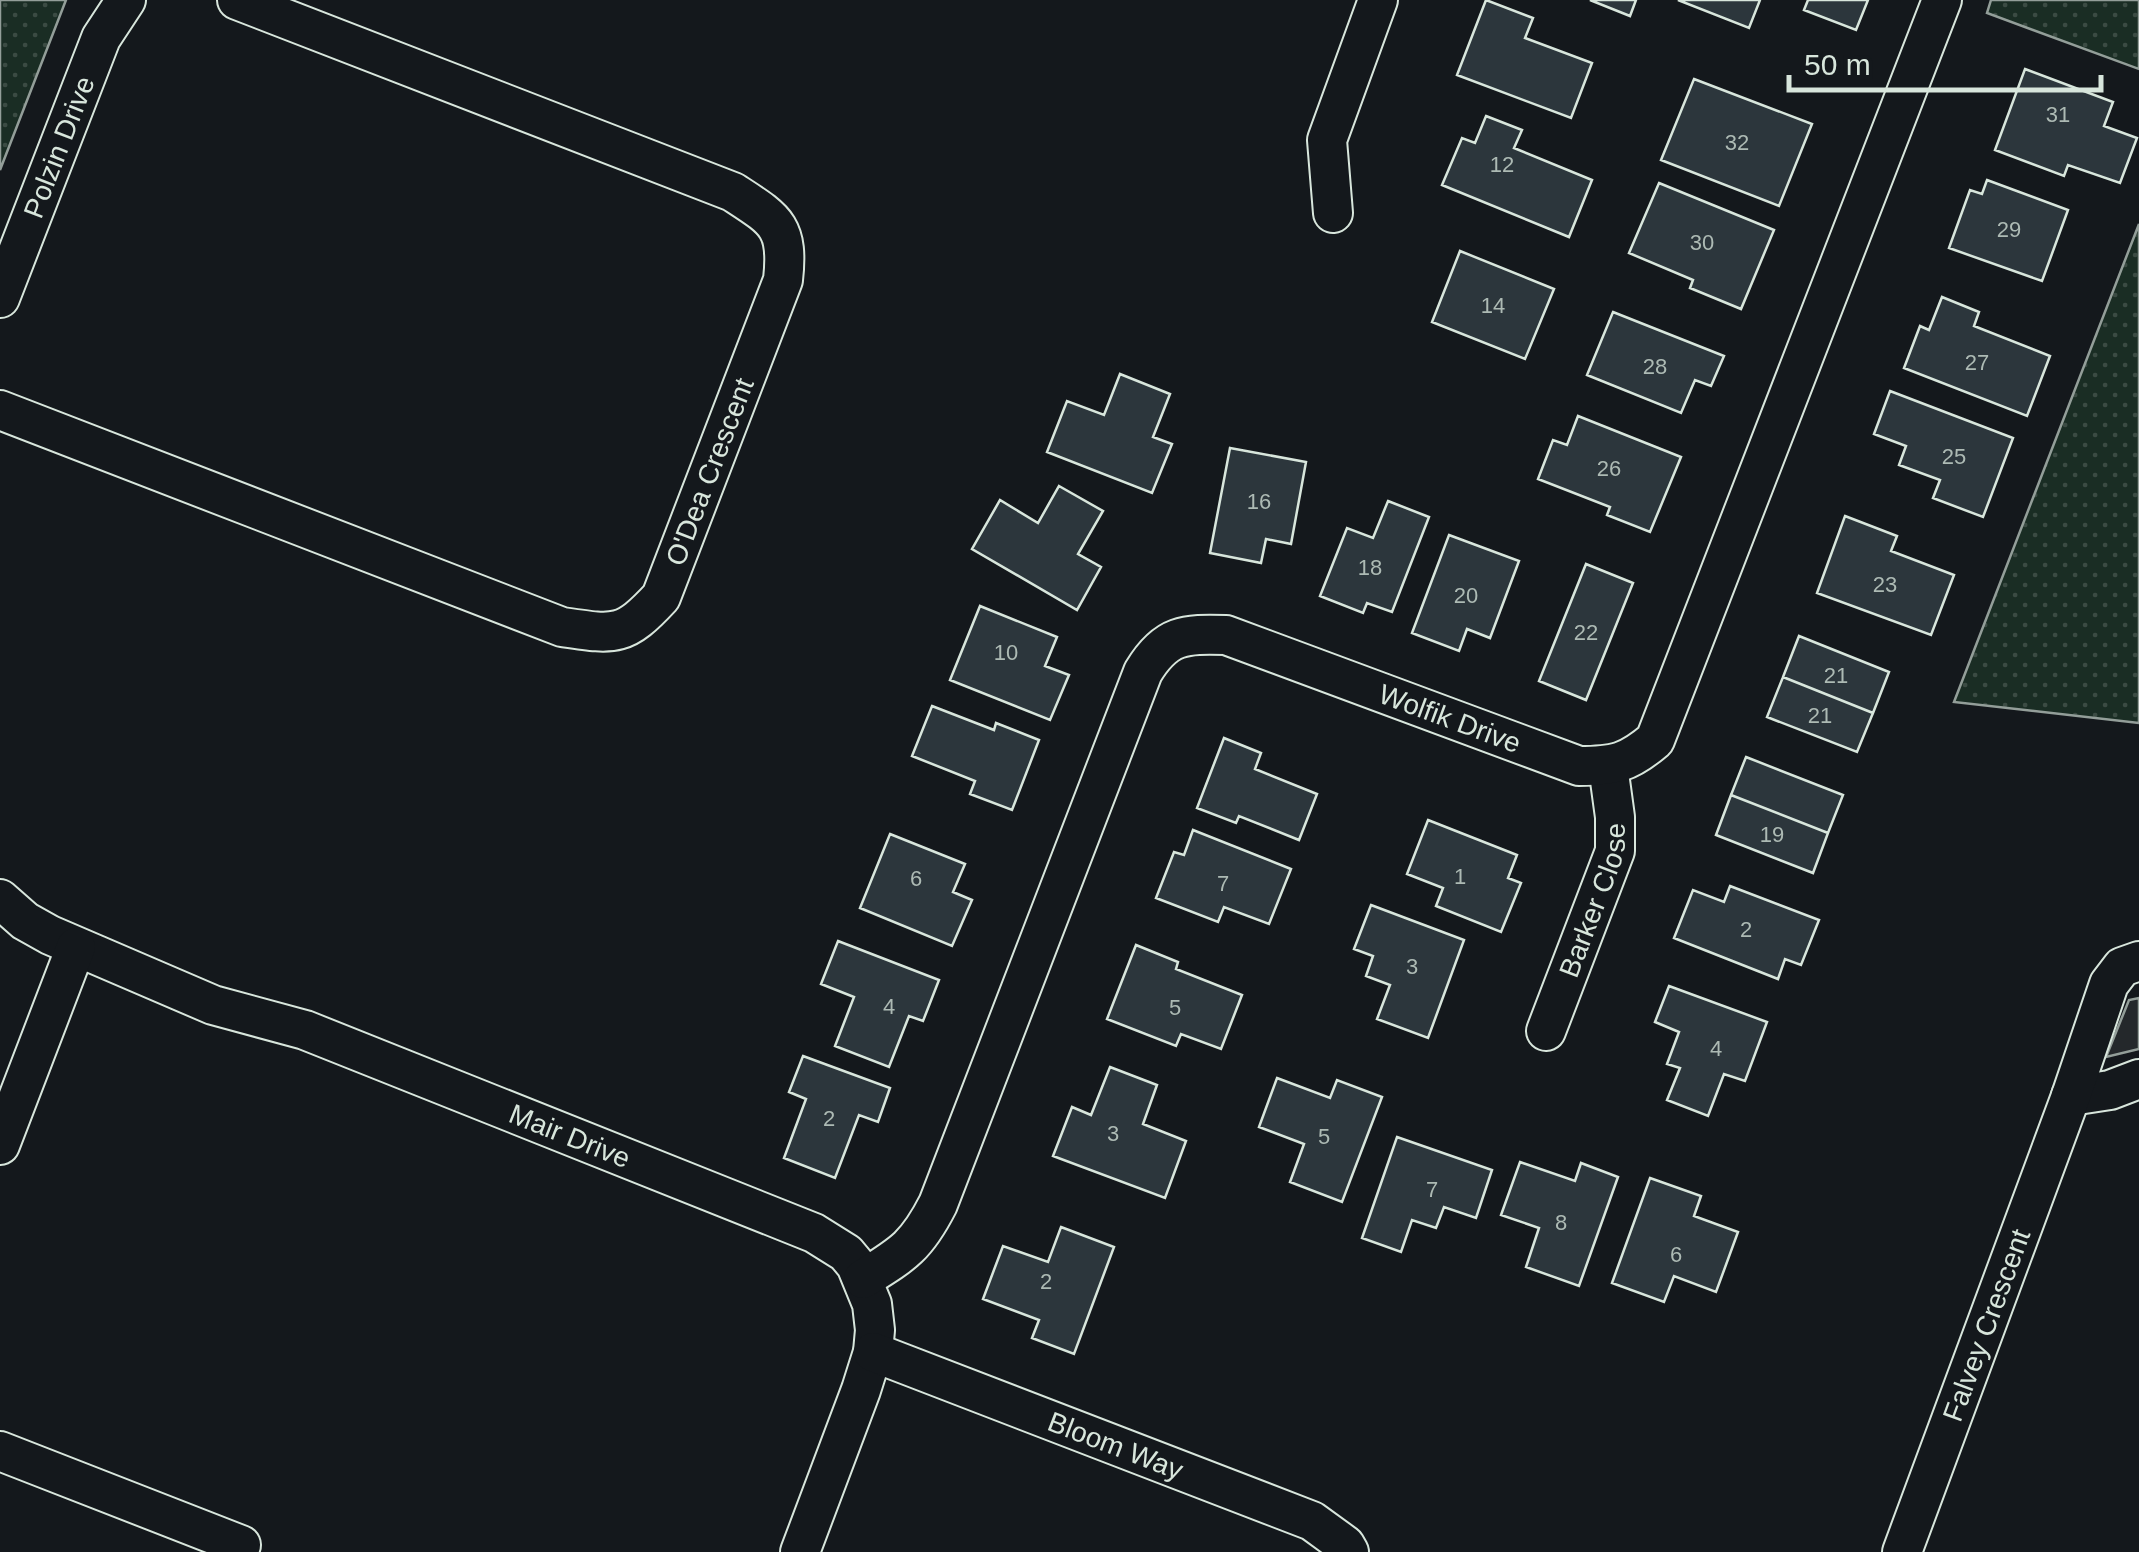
<svg xmlns="http://www.w3.org/2000/svg" width="2139" height="1552" font-family="Arial,sans-serif">
<style>
.park{fill:url(#park-dots);stroke:#939e99;stroke-width:2.5}
.parking{fill:#24282b;stroke:#939e99;stroke-width:2.5}
.building{fill:#2c363c;stroke:#d8e6dc;stroke-width:2.5}
.lines{fill:none;stroke-linecap:round;stroke-linejoin:round}
.minor-casing{stroke:#d8e6dc;stroke-width:42}
.minor{stroke:#14181c;stroke-width:38}
.labels{text-anchor:middle;dominant-baseline:central;stroke-width:8;stroke-linejoin:round;paint-order:stroke}
.number-label{font-size:22px;fill:#adbab4}
.street-label{font-size:28px;fill:#d8e6dc;stroke:#14181c}
</style>
<defs>
<pattern id="park-dots" width="8" height="8" patternUnits="userSpaceOnUse" patternTransform="scale(2.5)"><rect width="8" height="8" fill="#1a2d24"/><path d="M2 2h.1M6 6h.1" fill="none" stroke="#3b4b43" stroke-width="1.8" stroke-linecap="round"/></pattern>
</defs>
<rect width="100%" height="100%" fill="#14181c"/>
<!-- park -->
<path class="park" d="M0 0H66L0 170Z
M1991 0H2139V69L1987 13Z
M2139 224V723L1954 702Z"/>
<!-- parking -->
<path class="parking" d="M2139 998V1049L2106 1057 2129 1000Z"/>
<!-- building -->
<path class="building" d="M1486 0 1533 18 1525 38 1592 63 1571 118 1457 75Z
M1590 0H1636L1630 16Z
M1678 0H1760L1749 28Z
M1808 0H1868L1856 30 1804 10Z
M2025 69 2113 102 2104 126 2137 138 2120 183 2068 165 2064 176 1995 150Z
M1694 79 1812 124 1779 206 1661 160Z
M1486 116 1522 130 1514 148 1592 180 1569 237 1442 185 1462 138 1475 143Z
M1987 180 2068 210 2042 281 1949 248 1970 190 1982 194Z
M1659 183 1774 230 1741 309 1690 288 1693 280 1629 253Z
M1460 251 1554 289 1525 359 1432 322Z
M1942 297 1979 312 1974 326 2050 356 2027 416 1904 368 1920 326 1929 330Z
M1613 312 1724 356 1711 386 1695 380 1681 413 1587 375Z
M1120 374 1170 394 1153 437 1172 444 1152 493 1047 452 1067 401 1104 415Z
M1890 391 2013 438 1983 517 1933 498 1940 480 1899 465 1906 446 1874 434Z
M1578 416 1681 457 1650 532 1607 515 1610 507 1538 479 1553 440 1567 445Z
M1230 448 1306 462 1291 544 1266 539 1261 563 1210 553Z
M1059 486 1103 511 1078 554 1101 567 1077 610 972 549 1000 500 1038 523Z
M1388 501 1429 517 1392 612 1367 603 1363 613 1320 596 1347 528 1373 538Z
M1845 516 1897 536 1891 551 1954 575 1931 635 1817 593Z
M1449 535 1519 561 1490 638 1467 629 1459 651 1412 633Z
M1586 564 1633 583 1586 700 1539 681Z
M980 606 1057 637 1045 666 1069 675 1050 720 950 680Z
M1799 636 1889 672 1873 713 1783 677Z
M1783 677 1873 713 1857 752 1767 717Z
M932 706 994 730 996 723 1039 740 1012 810 970 794 975 781 912 756Z
M1224 738 1261 753 1255 769 1317 794 1299 840 1239 816 1236 823 1197 808Z
M1746 757 1843 795 1828 833 1731 795Z
M1731 795 1828 833 1813 873 1716 835Z
M1428 820 1517 855 1508 878 1521 883 1501 932 1436 906 1443 888 1407 874Z
M1193 830 1291 869 1269 924 1224 907 1218 922 1156 898 1174 852 1184 855Z
M890 834 965 864 953 892 972 900 952 946 860 908Z
M1730 886 1819 920 1801 965 1785 959 1778 979 1674 938 1693 890 1724 902Z
M1371 905 1464 940 1428 1038 1377 1019 1390 985 1366 976 1373 956 1354 949Z
M838 941 939 980 923 1021 909 1016 889 1067 835 1046 854 997 821 984Z
M1136 945 1178 962 1176 969 1242 995 1221 1049 1181 1034 1176 1046 1107 1019Z
M1669 986 1767 1022 1745 1081 1724 1074 1708 1116 1667 1100 1680 1068 1667 1064 1679 1032 1655 1022Z
M803 1056 890 1088 878 1122 859 1115 835 1178 784 1158 806 1099 789 1092Z
M1110 1067 1157 1085 1143 1124 1186 1141 1165 1198 1053 1156 1072 1107 1091 1115Z
M1277 1078 1330 1098 1337 1080 1382 1097 1342 1202 1290 1182 1304 1144 1259 1127Z
M1397 1137 1492 1170 1476 1218 1444 1207 1436 1228 1412 1220 1401 1252 1362 1238Z
M1520 1162 1575 1181 1581 1163 1618 1177 1579 1286 1526 1267 1539 1228 1501 1215Z
M1650 1178 1701 1196 1694 1216 1738 1232 1716 1292 1674 1276 1664 1302 1612 1283Z
M1061 1227 1114 1247 1074 1354 1032 1338 1039 1320 983 1299 1003 1246 1048 1262Z"/>
<g class="lines">
<!-- minor casing -->
<g class="minor-casing">
<g id="minor">
<path d="M1333 213 1327 140 1378 0"/>
<path id="s1" d="M0 298 101 38 126 0"/>
<path id="s2" d="M0 410 562 627C616 635 624 637 661 597L783 280C789 226 776 220 733 192L237 0"/>
<path id="s3" d="M0 899 25 921 50 935 213 1005 305 1030 814 1233 846 1253 856 1265 872 1304 875 1330 873 1352 861 1390 800 1552"/>
<path id="s4" d="M1546 1031 1615 851V817L1608 766"/>
<path d="M2071 1096 2110 1090 2139 1079"/>
<path d="M0 1145 76 947"/>
<path id="s5" d="M863 1279C903 1254 916 1247 938 1204L1143 672C1166 634 1184 634 1226 635L1579 766C1615 766 1628 763 1655 740L1942 0"/>
<path id="s6" d="M873 1352 1312 1521 1345 1545 1349 1552"/>
<path d="M0 1451 241 1545"/>
<path id="s7" d="M1902 1552 2071 1096 2109 984 2122 967 2139 961"/>
</g>
</g>
<!-- minor -->
<use href="#minor" class="minor"/>
</g>
<g class="labels">
<!-- number labels -->
<g class="number-label">
<text x="2058" y="114">31</text>
<text x="1737" y="142">32</text>
<text x="1502" y="164">12</text>
<text x="2009" y="229">29</text>
<text x="1702" y="242">30</text>
<text x="1493" y="305">14</text>
<text x="1977" y="362">27</text>
<text x="1655" y="366">28</text>
<text x="1954" y="456">25</text>
<text x="1609" y="468">26</text>
<text x="1259" y="501">16</text>
<text x="1370" y="567">18</text>
<text x="1885" y="584">23</text>
<text x="1466" y="595">20</text>
<text x="1586" y="632">22</text>
<text x="1006" y="652">10</text>
<text x="1836" y="675">21</text>
<text x="1820" y="715">21</text>
<text x="1772" y="834">19</text>
<text x="1460" y="876">1</text>
<text x="916" y="878">6</text>
<text x="1223" y="883">7</text>
<text x="1746" y="929">2</text>
<text x="1412" y="966">3</text>
<text x="889" y="1006">4</text>
<text x="1175" y="1007">5</text>
<text x="1716" y="1048">4</text>
<text x="829" y="1118">2</text>
<text x="1113" y="1133">3</text>
<text x="1324" y="1136">5</text>
<text x="1432" y="1189">7</text>
<text x="1561" y="1222">8</text>
<text x="1676" y="1254">6</text>
<text x="1046" y="1281">2</text>
</g>
<!-- street labels -->
<g class="street-label">
<text stroke="none"><textPath href="#s1" startOffset="162">Polzin Drive</textPath></text>
<text stroke="none"><textPath href="#s2" startOffset="848">O'Dea Crescent</textPath></text>
<text stroke="none"><textPath href="#s5" startOffset="1015">Wolfik Drive</textPath></text>
<text stroke="none"><textPath href="#s4" startOffset="140">Barker Close</textPath></text>
<text stroke="none"><textPath href="#s3" startOffset="620">Mair Drive</textPath></text>
<text stroke="none"><textPath href="#s7" startOffset="242">Falvey Crescent</textPath></text>
<text stroke="none"><textPath href="#s6" startOffset="260">Bloom Way</textPath></text>
</g>
</g>
<!-- scale -->
<path d="M1789 75v15h312v-15" fill="none" stroke="#d8e6dc" stroke-width="5"/>
<text x="1804" y="75" font-size="30" fill="#d8e6dc" stroke="#14181c" stroke-width="8" paint-order="stroke">50 m</text>
</svg>
